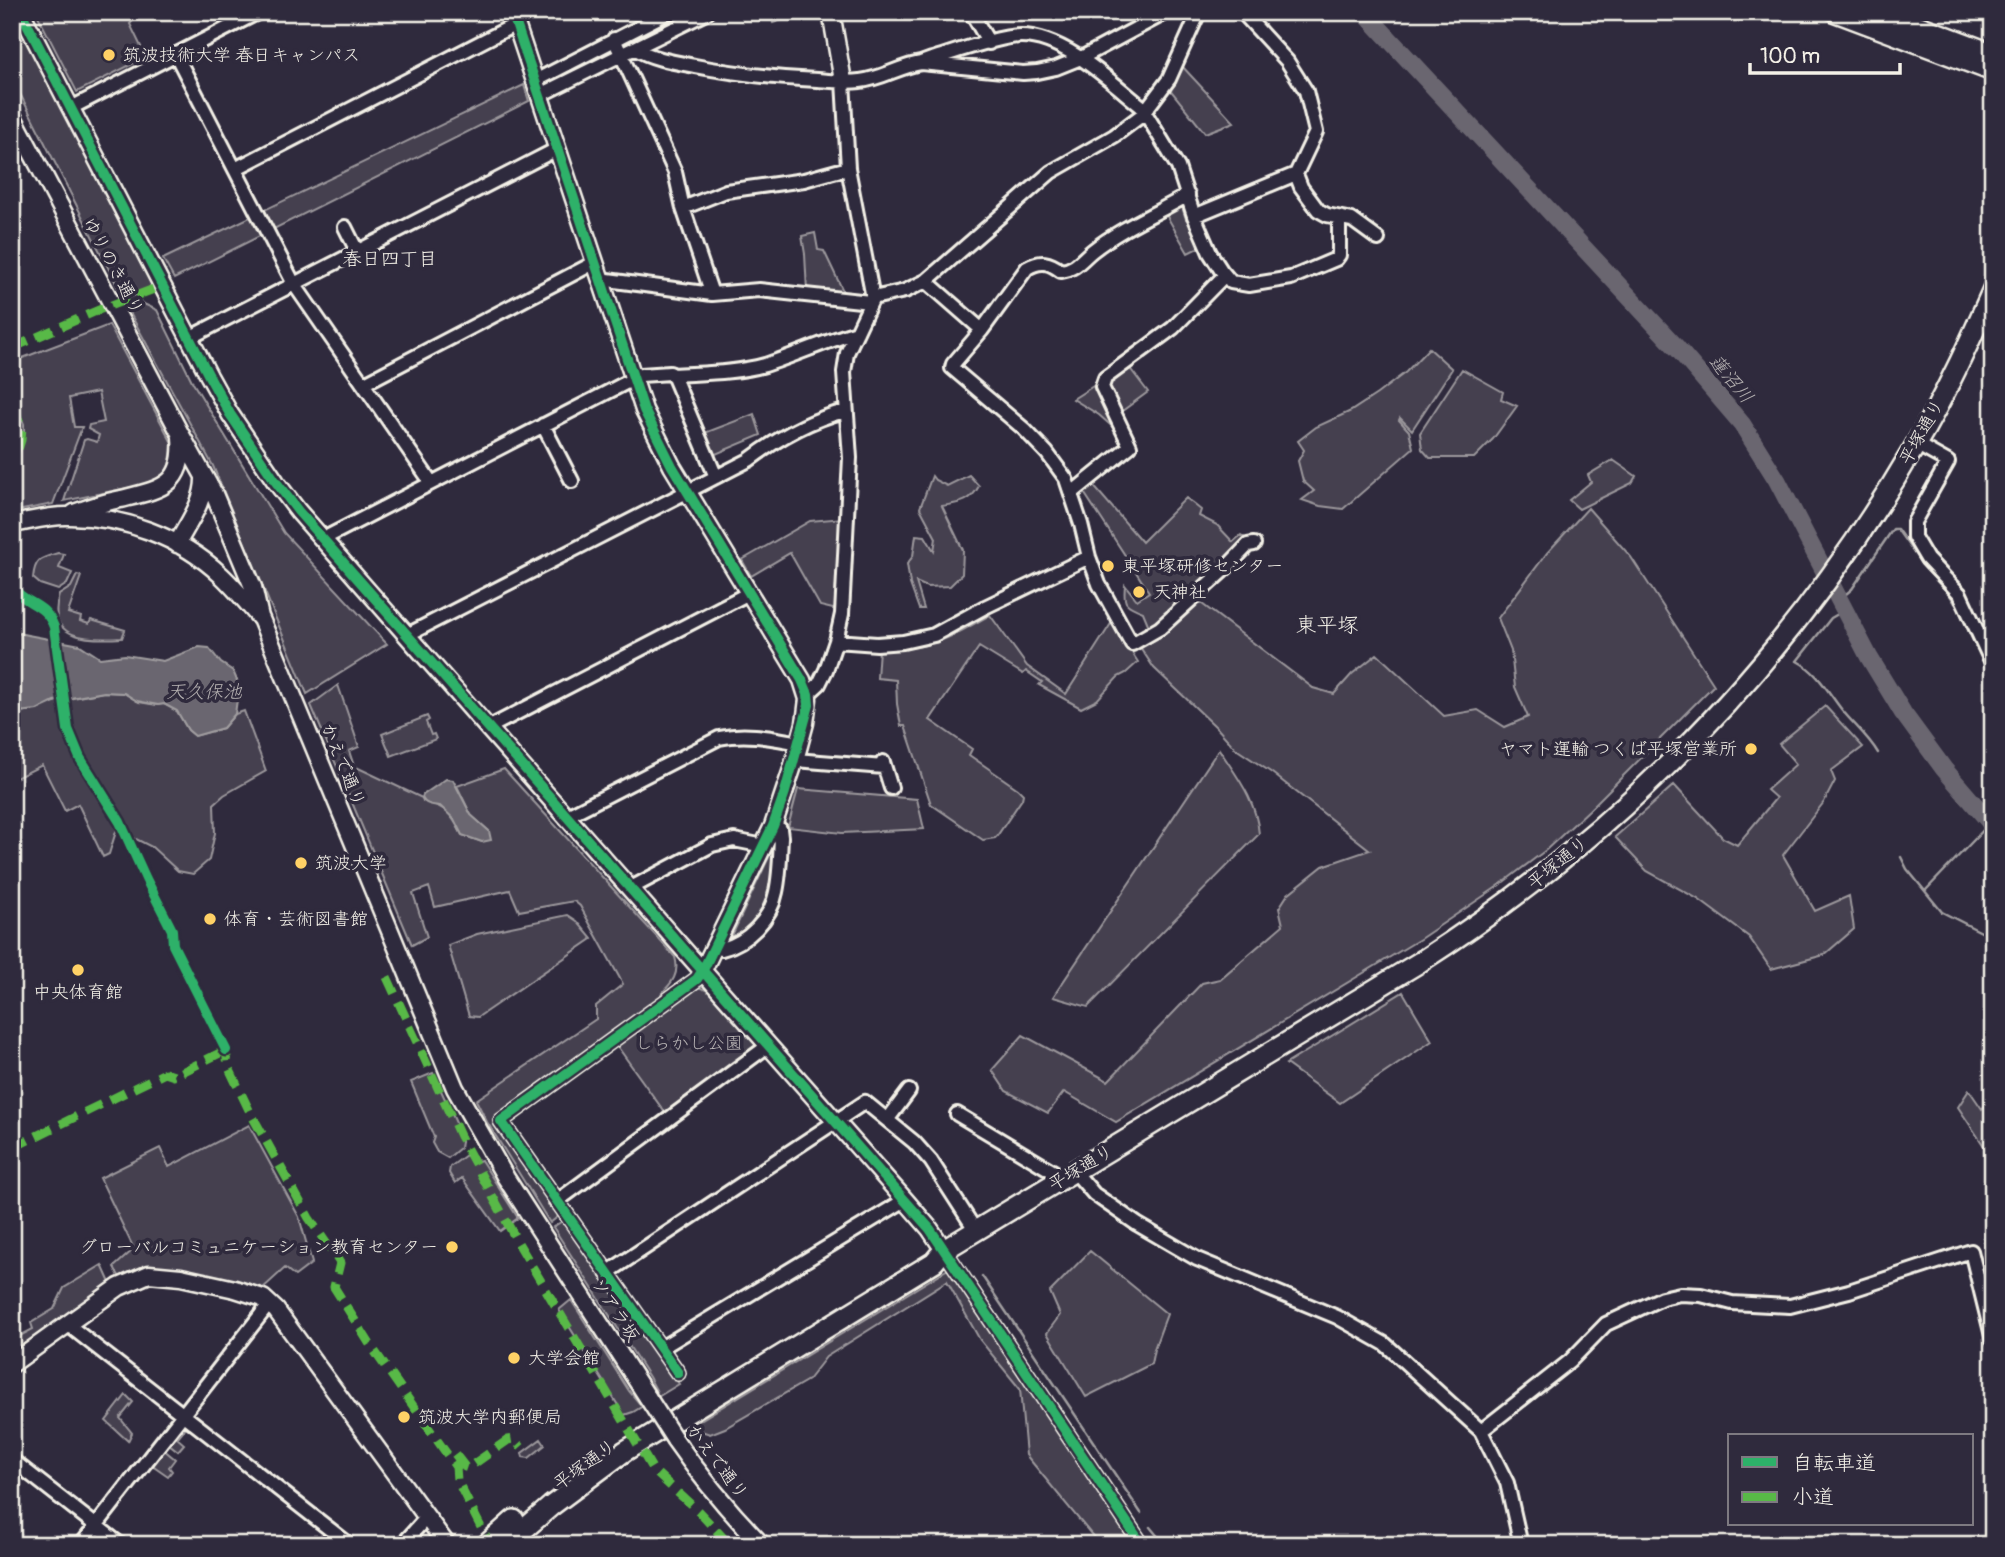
<svg xmlns="http://www.w3.org/2000/svg" width="2005" height="1557" font-family="Pangolin,'Klee One',sans-serif">
<style>
.green{fill:#454050;stroke:#9c989c;stroke-width:2}
.water{fill:#6a6670;stroke:#a19ea0;stroke-width:2}
.lines{fill:none;stroke-linecap:round;stroke-linejoin:round}
.stream{stroke:#a19ea0;stroke-width:2.5}
.river{stroke:#6a6670;stroke-width:18}
.minor-casing{stroke:#f4f1e8;stroke-width:18}
.tertiary-casing{stroke:#f4f1e8;stroke-width:21}
.primary-casing{stroke:#f4f1e8;stroke-width:24}
.trunk-casing{stroke:#f4f1e8;stroke-width:24}
.minor{stroke:#2f2a3d;stroke-width:12}
.tertiary{stroke:#2f2a3d;stroke-width:16}
.primary{stroke:#2f2a3d;stroke-width:19}
.trunk{stroke:#2f2a3d;stroke-width:19}
.tertiary-bridge-casing{stroke:#f4f1e8;stroke-width:21;stroke-linecap:butt}
.tertiary-bridge{stroke:#2f2a3d;stroke-width:16}
.quiet{stroke:#58b947;stroke-width:9;stroke-dasharray:18 9;stroke-linecap:butt}
.cycleway-casing{stroke:#2f2a3d;stroke-width:15}
.cycleway{stroke:#2db169;stroke-width:10}
.poi-dot{fill:#ffd166;stroke:#2f2a3d;stroke-width:2.5}
.labels{text-anchor:middle;dominant-baseline:central;stroke-width:7;stroke-linejoin:round;paint-order:stroke}
.poi-label{font-size:18px;fill:#f4f1e8;stroke:#2f2a3d;text-anchor:start}
.street-label{font-size:18px;fill:#f4f1e8;stroke:#2f2a3d}
.park-label{font-size:18px;fill:#b7b3b3;stroke:#2f2a3d}
.neighbourhood-label{font-size:19px;fill:#f4f1e8;stroke:#2f2a3d}
.water-label{font-size:19px;font-style:italic;fill:#b6b2b2;stroke:#2f2a3d}
.quarter-label{font-size:21px;fill:#f4f1e8;stroke:#2f2a3d}
</style>
<rect width="100%" height="100%" fill="#2f2a3d"/>
<filter id="ink" filterUnits="userSpaceOnUse"><feTurbulence type="fractalNoise" baseFrequency=".0143" numOctaves="2"/><feDisplacementMap in="SourceGraphic" scale="14" xChannelSelector="R" yChannelSelector="G"/><feConvolveMatrix kernelMatrix="1 2 1 2 8 2 1 2 1" color-interpolation-filters="sRGB"/></filter>
<g filter="url(#ink)">
<!-- green -->
<path class="green" d="M12 12 153 281C150 292 135 295 124 299L12 78Z
M36 12H140L130 24 146 57 77 92Z
M678 12H699L627 46 625 45V38Z
M771 12H807L773 23Z
M1181 65 1234 122 1205 133 1168 87Z
M524 85 529 101 174 279 163 259Z
M1181 204 1186 219 1191 218 1202 246 1188 253 1165 213Z
M815 233 818 250 824 251 845 295 807 291 805 254 802 236Z
M135 300 157 310 193 383 284 533 387 644 307 694 213 466 125 304Z
M109 325 172 443C171 466 169 475 147 484L64 501 84 440 87 439 97 442 99 435 88 429 89 425 104 422 98 392 69 398 74 427H82L53 504 12 512V479L24 435V424L12 396V362Z
M1429 348 1452 369 1412 430 1400 418 1399 420 1409 431 1413 448 1343 509 1320 506 1302 500 1314 491 1303 481 1298 461 1304 450 1298 441 1316 427 1351 411 1377 394 1406 372Z
M1129 367 1148 392 1118 414 1105 387 1109 382Z
M1462 369 1503 392 1501 399 1517 406 1493 439 1474 458H1430L1422 449 1420 433Z
M1098 383 1116 430 1099 415 1073 399Z
M754 414 761 435 711 456 702 434Z
M1613 460 1636 476 1632 483 1579 509 1569 500 1591 482 1588 475Z
M969 475 979 486C970 503 959 503 942 506L963 550 962 574 950 586 927 587 916 582 924 609H919L910 584 907 564 913 556 916 535 925 536 934 551 936 538 920 508 932 476 935 480 947 486Z
M1092 484 1142 542 1186 498 1201 510 1199 516 1217 525 1233 542 1241 535 1248 540 1150 629 1143 612C1125 605 1123 604 1125 585L1137 600 1149 592 1083 491Z
M1588 508 1631 557 1714 685 1589 810 1546 850 1497 887 1420 939 1116 1122 1064 1092 1048 1113 1006 1091 992 1070 1023 1035 1108 1081 1202 983 1220 979 1283 925 1279 908 1288 894 1323 866 1370 850 1272 773 1236 749 1216 727 1154 668 1138 644 1198 601 1313 688 1334 694 1352 674 1377 654 1444 716 1478 710 1505 727 1528 717 1515 687 1511 651 1498 618 1547 553Z
M843 518 837 610 820 606 790 553 751 576 742 560 810 521Z
M58 553 64 554 59 568 72 573 67 584 58 590 40 584 33 578C35 558 41 558 58 553Z
M77 575 81 576 68 613 81 617 80 621 89 624 91 620 125 630 122 638C91 640 45 641 59 595L71 587Z
M990 615 1027 666 1066 694 1112 622 1138 662 1126 673 1118 677 1097 700 1081 708 1039 685 1042 682 1026 671 1023 674 979 647 930 720 972 749 969 755 1018 789 1023 794 1022 799 997 836 995 838 983 840 931 804 905 726H901L897 704 896 680 877 678 879 649C896 649 913 649 929 644 951 639 971 625 990 615Z
M338 685 359 747 349 751 354 766 422 798 423 801C446 807 451 813 462 835L482 842 489 831 471 815 457 786 504 769 675 957C680 974 672 983 661 994V999L495 1121 560 1215 550 1223 487 1122 476 1100 596 1019V1006L623 984 580 906 574 901 519 911 510 890 435 907 429 887 413 893 427 937 412 945 311 705Z
M104 692 124 693 139 702 157 705 164 704 177 711 188 730 195 736 223 728 235 714 244 711 266 771 224 795 214 804 215 833 209 860 193 874 178 871 152 847 132 837 94 769 83 754 72 730 68 699Z
M59 700 69 744 77 759 92 779 118 825 109 854 103 857 78 804 65 811 42 765 12 780V706L18 712 37 710Z
M1825 706 1863 747 1831 771 1835 781 1824 802 1783 855 1815 911 1849 896 1854 929 1824 955 1771 969 1749 937 1698 899 1647 871 1615 837 1674 785 1723 838 1737 845 1776 798 1767 790 1796 764 1779 744Z
M427 716 429 720 426 722 431 735 434 734 436 739 391 756 382 734Z
M1219 749C1237 777 1256 799 1259 834L1088 1007 1053 997Z
M798 789 917 799 924 829 842 833 788 827Z
M779 836 774 891 756 924 727 946Z
M568 915 577 921 592 939 478 1017 469 1016 448 945 477 934Z
M696 986 718 995 759 1042 757 1048 666 1114 615 1043Z
M1403 992 1432 1041 1340 1103 1286 1064Z
M433 1073 462 1136 460 1148 448 1158 437 1152 432 1143 434 1137 411 1082Z
M1969 1090 1982 1109 1993 1097V1172L1990 1155 1958 1107Z
M249 1125 299 1217 312 1263 295 1276 285 1268 261 1290 119 1276 114 1267 134 1249 100 1178 160 1148 169 1167Z
M466 1155 470 1159 475 1156 478 1161 481 1160 518 1218 500 1231 462 1178 455 1183 449 1173 450 1167Z
M564 1220 679 1384 633 1412 624 1415 559 1310 571 1300 629 1391 639 1403 657 1392 649 1377 553 1227Z
M1090 1251 1167 1314 1154 1349 1151 1364 1086 1397 1047 1333 1060 1315 1050 1292Z
M102 1265 111 1285 12 1358V1340L33 1329 31 1323 54 1309 64 1288Z
M948 1269 1140 1545H1100L1026 1455 1020 1389 980 1340 947 1281 826 1357 808 1380 725 1428 710 1434 689 1427Z
M126 1395 133 1402 120 1418 132 1433 128 1441 106 1421Z
M184 1424 187 1426 177 1438 184 1444 178 1451 168 1443Z
M541 1439 545 1445 529 1458 523 1457 522 1453Z
M163 1449 175 1459 169 1467 172 1471 168 1476 151 1464Z"/>
<!-- water -->
<path class="water" d="M12 632 80 645 100 658 125 655 163 661 199 647 209 648 221 663 233 671 239 685 235 714 223 728 195 736 188 730 177 711 164 704 158 705 137 701 124 693 104 692 54 701 37 710 17 712 12 706Z
M446 779 453 780 471 815 489 831 491 840 482 842 462 835 454 819 440 806C433 805 425 805 422 798L423 795Z"/>
<g class="lines">
<!-- stream -->
<path class="stream" d="M1840 599 1852 589 1893 529H1897L1924 567 1950 595 1958 608 1977 649
M1845 610 1831 618 1797 661C1818 672 1828 692 1842 710 1854 725 1868 736 1878 753
M1980 654 1993 679
M1901 857 1907 869 1942 912 1993 938
M1925 891 1993 820
M982 1276 1141 1513
M1150 1527 1165 1545"/>
<!-- river -->
<path class="river" d="M1364 12 1677 348 1742 424 1777 480 1869 657 1903 713 1944 769 1993 826"/>
<!-- minor casing -->
<g class="minor-casing">
<path id="minor" d="M971 12 989 43
M614 39 675 172 683 208 712 294
M634 48C653 59 673 62 695 66 735 74 776 78 817 80 831 81 846 83 860 81 882 79 900 66 921 63L1023 73 1037 72 1056 68 1081 58 1167 12
M176 55 294 284 431 482
M921 63 932 59C955 52 999 36 1021 36 1064 36 1110 81 1141 106L1178 167 1194 216 1210 253 1221 270 1231 282 1249 285 1291 278 1336 259 1339 255V218
M535 81 669 12
M540 95 708 12
M71 108 259 12
M235 169 516 24
M1296 174 1301 187 1318 210 1327 215 1352 220 1378 239
M1188 195C1157 213 1121 228 1092 251 1081 260 1076 269 1061 271 1049 262 1041 260 1027 268L982 330 953 364 952 368 1024 429 1047 453 1066 479 1081 524 1089 557 1099 584 1132 644 1160 628 1227 567 1248 545 1254 544
M683 208 726 191 804 180 848 168
M1194 216 1296 174 1316 132 1306 91 1287 61 1242 12
M345 227 357 251
M600 279 712 294 759 290 870 302
M926 281 982 330
M873 298 905 291 926 281 1051 172 1114 136 1142 115 1169 79 1199 12
M189 338 557 149
M673 375 716 477
M363 384 594 263
M543 425 572 481
M1916 444 1948 462 1914 522V537L1927 559 1960 594 1993 665
M1072 493 1130 446 1102 387 1105 378 1173 328 1225 275
M323 539 641 375 670 373 673 375C704 373 736 373 765 365 796 355 826 341 857 332
M407 635 749 460C778 438 809 420 845 411
M836 641 877 644 903 642 934 635 985 607 1089 557
M808 694 819 684 826 670 836 641 842 614 850 458 844 372 847 353 873 298 848 168 843 81
M488 728 749 593
M795 760 884 767
M883 762 891 788
M567 816 719 738C747 732 772 738 800 743
M631 888 712 845 734 840 764 846
M716 947 722 949C747 943 771 919 776 892 780 874 780 855 781 837L780 829 773 826
M957 1114 1064 1178
M888 1119 909 1091
M1075 1172 1094 1194 1137 1224 1197 1259 1337 1317 1385 1344 1481 1431 1507 1483 1521 1545
M556 1202 769 1045
M944 1250 1142 1545
M607 1273 865 1102 914 1142 931 1161 976 1231
M67 1324 350 1545
M661 1348 905 1200
M678 1373 501 1121 697 979 703 970
M1481 1431 1570 1361 1606 1324 1662 1298 1680 1294 1701 1295 1732 1303 1790 1306 1849 1291 1971 1251 1993 1340
M12 1460 121 1545
M81 1545 270 1303
M402 1545 426 1518"/>
</g>
<!-- tertiary casing -->
<g class="tertiary-casing">
<path id="tertiary" d="M21 12 209 376 230 414 276 482 298 511 488 728 905 1200 930 1229 944 1250
M512 12 644 410 672 466 802 680 808 699 805 723 795 760 773 826 703 970
M831 12 843 81
M12 115 181 435 214 494 253 587 260 617
M74 513C90 507 105 502 121 499 161 489 185 486 181 437
M12 524C30 521 48 516 66 516 121 515 181 537 221 575 235 588 248 604 261 619L455 1088 506 1178 648 1398
M177 544C188 523 205 501 204 477
M12 1364 119 1287 149 1274 181 1277 235 1289 263 1298 276 1310 447 1545
M675 1440C702 1479 729 1511 762 1545"/>
</g>
<!-- primary casing -->
<g class="primary-casing">
<path id="primary" d="M486 1545 514 1520
M506 1545 551 1506 625 1451 934 1262 944 1250 1420 962C1627 829 1791 659 1915 446 1945 396 1969 343 1993 289"/>
</g>
<!-- trunk casing -->
<g class="trunk-casing">
<path id="trunk" d="M1836 12 1993 71
M1882 12 1993 54"/>
</g>
<!-- minor -->
<use href="#minor" class="minor"/>
<!-- tertiary -->
<use href="#tertiary" class="tertiary"/>
<!-- primary -->
<use href="#primary" class="primary"/>
<!-- trunk -->
<use href="#trunk" class="trunk"/>
<!-- tertiary-bridge casing -->
<g class="tertiary-bridge-casing">
<path id="tertiary-bridge" d="M648 1398 675 1440"/>
</g>
<!-- tertiary-bridge -->
<use href="#tertiary-bridge" class="tertiary-bridge"/>
<!-- quiet -->
<path class="quiet" d="M12 348 101 309 162 286
M12 406 22 427 21 440 12 468
M1984 449 1993 446
M387 977 460 1136 517 1241 653 1470 698 1511 730 1545
M223 1044 226 1050 228 1066 250 1112 309 1218 340 1263 334 1287 371 1346 456 1467 457 1480 461 1488 490 1545
M12 1148 165 1073 174 1076 226 1050
M455 1454 465 1467 468 1468 508 1440 514 1439 521 1447"/>
<!-- cycleway casing -->
<g class="cycleway-casing">
<path id="cycleway" d="M21 12 209 376 230 414 276 482 298 511 930 1229 1142 1545
M512 12 644 410 672 466 802 680 808 694 809 705 785 792 773 826 703 970 697 979 501 1121 678 1373
M12 587C27 606 45 602 54 627L68 729 80 758 120 822 146 879 172 930 173 945 226 1050"/>
</g>
<!-- cycleway -->
<use href="#cycleway" class="cycleway"/>
</g>
</g>
<!-- markers -->
<g class="poi-dot">
<circle cx="109" cy="55" r="7"/>
<circle cx="1108" cy="566" r="7"/>
<circle cx="1139" cy="592" r="7"/>
<circle cx="1751" cy="749" r="7"/>
<circle cx="301" cy="863" r="7"/>
<circle cx="210" cy="919" r="7"/>
<circle cx="78" cy="970" r="7"/>
<circle cx="452" cy="1247" r="7"/>
<circle cx="514" cy="1358" r="7"/>
<circle cx="404" cy="1417" r="7"/>
</g>
<g class="labels">
<!-- poi labels -->
<g class="poi-label">
<text x="123" y="55">筑波技術大学 春日キャンパス</text>
<text x="1122" y="566">東平塚研修センター</text>
<text x="1153" y="592">天神社</text>
<text x="1737" y="749" text-anchor="end">ヤマト運輸 つくば平塚営業所</text>
<text x="315" y="863">筑波大学</text>
<text x="224" y="919">体育・芸術図書館</text>
<text x="78" y="992" text-anchor="middle">中央体育館</text>
<text x="438" y="1247" text-anchor="end">グローバルコミュニケーション教育センター</text>
<text x="528" y="1358">大学会館</text>
<text x="418" y="1417">筑波大学内郵便局</text>
</g>
<!-- street labels -->
<g class="street-label">
<text transform="translate(113 266) rotate(62)">ゆりのき通り</text>
<text transform="translate(1922 432) rotate(-61)">平塚通り</text>
<text transform="translate(343 765) rotate(68)">かえで通り</text>
<text transform="translate(1558 863) rotate(-39)">平塚通り</text>
<text transform="translate(1081 1168) rotate(-31)">平塚通り</text>
<text transform="translate(615 1310) rotate(57)">ソアラ坂</text>
<text transform="translate(717 1462) rotate(53)">かえで通り</text>
<text transform="translate(585 1465) rotate(-36)">平塚通り</text>
</g>
<!-- park labels -->
<g class="park-label">
<text x="689" y="1043">しらかし公園</text>
</g>
<!-- neighbourhood labels -->
<g class="neighbourhood-label">
<text x="390" y="259">春日四丁目</text>
</g>
<!-- water labels -->
<g class="water-label">
<text transform="translate(1731 379) rotate(50)">蓮沼川</text>
<text x="204" y="692">天久保池</text>
</g>
<!-- quarter labels -->
<g class="quarter-label">
<text x="1327" y="625">東平塚</text>
</g>
</g>
<!-- margin -->
<rect width="2005" height="1557" fill="none" stroke="#2f2a3d" stroke-width="42"/>
<rect x="21" y="21" width="1963" height="1515" fill="none" stroke="#f4f1e8" stroke-width="2.5" filter="url(#ink)"/>
<!-- legend -->
<rect x="1728" y="1434" width="245" height="91" fill="#2f2a3d" stroke="#7e7a81" stroke-width="2"/>
<rect x="1742" y="1457" width="35" height="10" fill="#2db169" stroke="#7e7a81" stroke-width="2"/>
<text x="1792" y="1470" font-size="21" fill="#f4f1e8">自転車道</text>
<rect x="1742" y="1492" width="35" height="10" fill="#58b947" stroke="#7e7a81" stroke-width="2"/>
<text x="1792" y="1504" font-size="21" fill="#f4f1e8">小道</text>
<!-- scale -->
<path d="M1750 63v10h150v-10" fill="none" stroke="#f4f1e8" stroke-width="3.5"/>
<text x="1760" y="63" font-size="21" fill="#f4f1e8" stroke="#2f2a3d" stroke-width="5" paint-order="stroke">100 m</text>
</svg>
